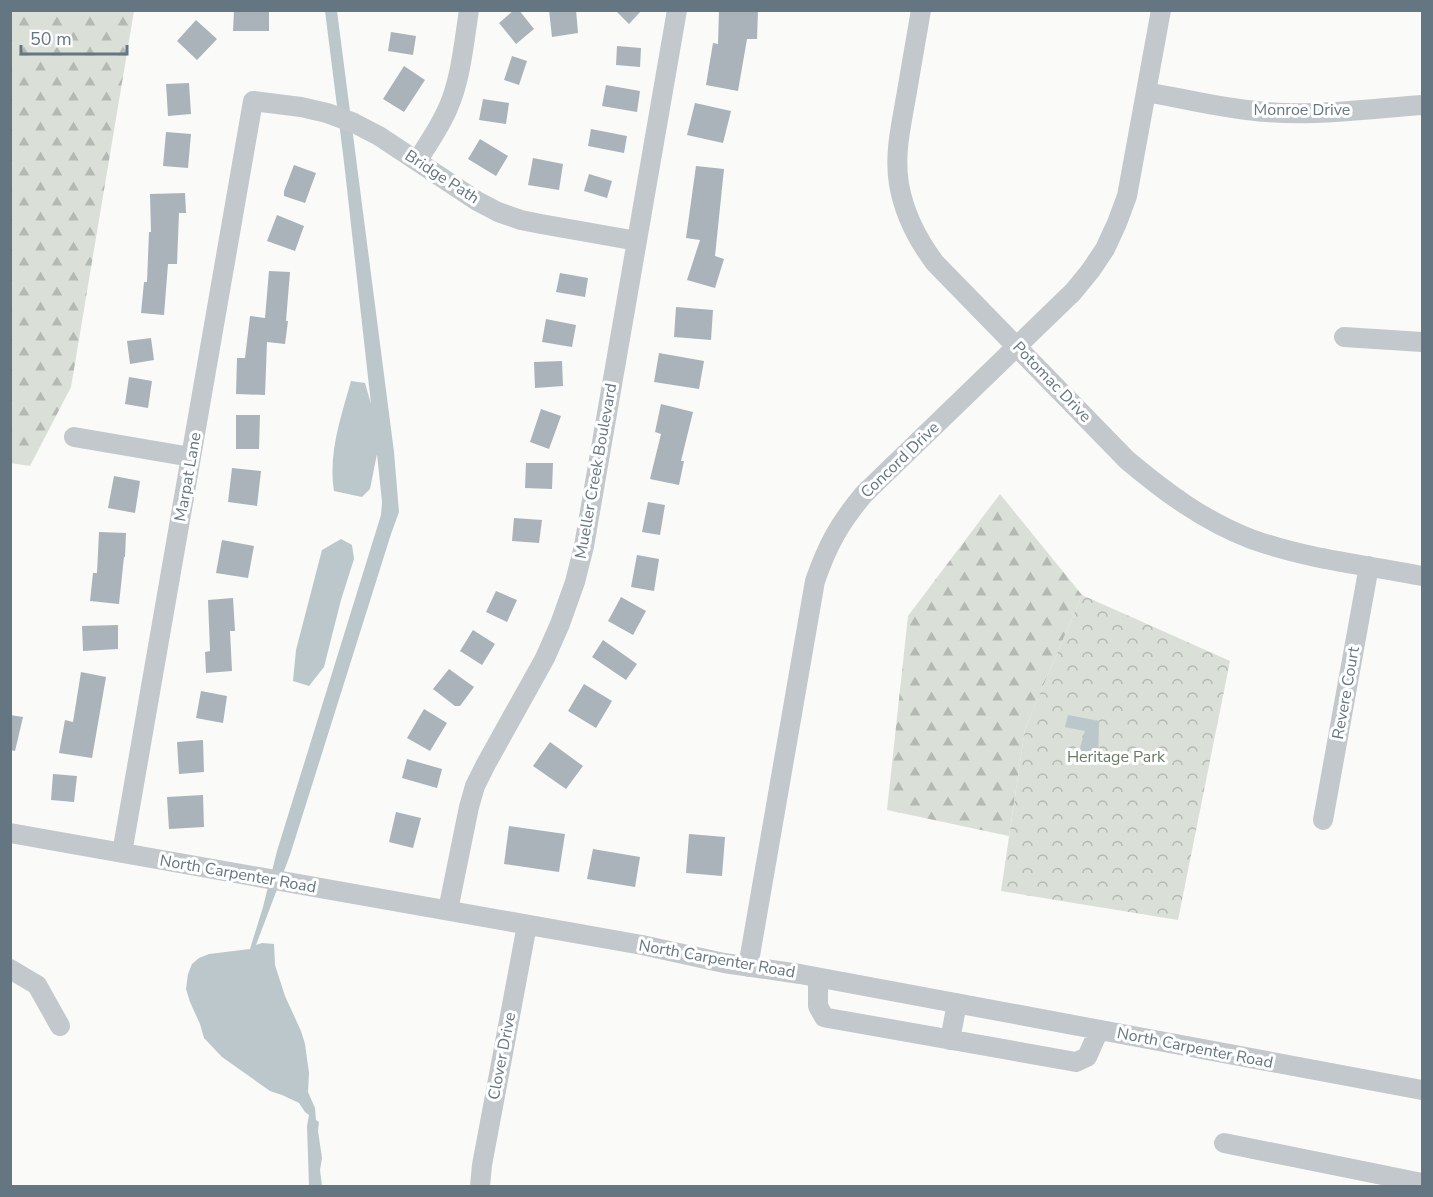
<svg xmlns="http://www.w3.org/2000/svg" width="1433" height="1197" font-family="'Nunito Sans',sans-serif">
<style>
.forest{fill:url(#forest-firs)}
.park{fill:url(#park-crowns)}
.water{fill:#bbc7cb}
.building{fill:#aab3b9}
.lines{fill:none;stroke-linecap:round;stroke-linejoin:round}
.minor{stroke:#c3c8cc;stroke-width:20}
.labels{text-anchor:middle;dominant-baseline:central;stroke-width:6;stroke-linejoin:round;paint-order:stroke}
.street-label{font-size:16px;fill:#657683;stroke:#fff}
.park-label{font-size:16px;fill:#687a64;stroke:#fff}
</style>
<defs>
<pattern id="forest-firs" width="22" height="20" patternUnits="userSpaceOnUse" patternTransform="scale(1.5)"><rect width="22" height="20" fill="#dadfd7"/><path d="M5 1l3.5 6h-7zM16 11l3.5 6h-7z" fill="#b4b9b4"/></pattern>
<pattern id="park-crowns" width="20" height="18" patternUnits="userSpaceOnUse" patternTransform="scale(1.5)"><rect width="20" height="18" fill="#dadfd7"/><path d="M2 6a3 3 0 1 1 6 0M12 15a3 3 0 1 1 6 0" fill="none" stroke="#b4b9b4"/></pattern>
</defs>
<rect width="100%" height="100%" fill="#fafaf8"/>
<!-- forest -->
<path class="forest" d="M10 11H134L71 387 30 466 10 463Z
M1000 494 1082 595 1025 729 1009 836 887 810 908 616Z"/>
<!-- park -->
<path class="park" d="M1082 595 1230 661 1178 920 1001 891 1025 729Z"/>
<!-- water -->
<path class="water" d="M325 11H337L394 452 399 512 391 534 290 855 256 945 262 943 274 944 275 965 285 996 301 1031 305 1044 309 1073 308 1092 315 1108 316 1120 319 1122 318 1131 322 1158 320 1170 322 1186H309L307 1126 309 1115 305 1112 299 1103 282 1095 270 1091 222 1057 204 1038 200 1024 190 1002 186 989 188 974 192 964 199 958 209 954 250 949 263 907 277 851 381 515 382 502 377 454 370 489 362 497 334 491C328 453 341 417 351 381L365 383 371 404 344 162Z
M341 539 352 545 354 559 341 600 324 667 309 686 293 681 296 650 322 550Z
M1068 715 1099 721 1098 762 1077 758 1085 731 1065 727Z"/>
<!-- building -->
<path class="building" d="M234 10 269 11V31H233Z
M514 10H519L534 29 516 44 499 23Z
M549 10H576L578 33 552 37Z
M615 10H642L629 24Z
M719 10H758L757 39H747L738 91 706 85 713 43 718 44Z
M196 20 217 39 197 60 177 41Z
M391 32 416 36 413 55 388 51Z
M617 46 641 48 640 67 616 65Z
M512 56 527 61 519 85 504 80Z
M404 66 425 80 404 112 383 99Z
M189 83 191 114 168 116 166 84Z
M606 85 640 91 637 112 602 106Z
M483 99 509 103 506 124 479 120Z
M695 103 731 111 723 143 687 135Z
M591 129 627 136 624 153 588 146Z
M166 132 191 134 188 168 163 166Z
M480 139 508 156 496 176 468 159Z
M533 158 563 164 559 190 528 185Z
M294 165 316 173 305 203 284 196V191Z
M696 166 724 169 715 256 724 259 715 288 687 280 700 240 686 238Z
M589 174 612 181 607 198 584 191Z
M185 193 186 213H179L177 264H168L164 315 141 313 144 282H147L149 232H151L150 194Z
M277 215 304 226 295 251 267 241Z
M269 271 290 272 286 321H288L285 344 267 342 265 395 236 394 237 358H245L250 316 265 318Z
M560 273 588 278 585 297 556 292Z
M676 307 713 310 711 340 674 337Z
M546 319 576 325 572 347 542 342Z
M151 338 154 360 130 364 127 341Z
M659 353 704 361 699 389 654 382Z
M562 361 563 386 535 388 534 362Z
M129 377 152 381 148 408 125 404Z
M661 404 693 412 681 461H684L679 485 650 479 661 434 655 432Z
M541 409 561 416 549 449 530 442Z
M236 415H260L259 449H236Z
M526 463H553L552 489 525 488Z
M232 468 261 471 257 506 228 502Z
M114 476 140 481 135 513 108 508Z
M648 502 665 505 660 535 642 532Z
M514 518 542 520 539 543 512 541Z
M99 532 126 533 125 557H124L119 604 90 601 93 573H97Z
M222 540 254 546 248 578 216 573Z
M637 555 659 559 654 591 631 587Z
M496 591 517 600 507 622 486 612Z
M621 597 646 611 633 635 608 621Z
M233 598 235 631H230L232 671 206 673 205 652 210 651 208 600Z
M118 625V649L83 651 82 626Z
M473 630 495 644 482 665 460 651Z
M603 640 637 664 626 680 592 657Z
M449 669 474 687 460 706H455L433 689Z
M81 672 106 677 92 758 59 753 65 720 73 722Z
M584 684 612 701 596 728 568 711Z
M201 691 227 696 223 723 196 718Z
M424 709 447 723 430 751 407 738Z
M10 715 23 717 15 751 10 750Z
M203 740 204 772 179 774 177 742Z
M550 742 583 766 566 789 533 766Z
M407 759 442 769 437 788 402 778Z
M53 774 77 776 74 802 51 800Z
M203 795 204 827 169 829 167 797Z
M396 812 421 818 413 848 389 842Z
M509 826 565 834 559 872 504 864Z
M689 834 725 837 722 876 686 873Z
M593 849 640 857 635 887 587 879Z"/>
<g class="lines">
<!-- minor -->
<path class="minor" d="M921 10C916 39 911 68 906 97 901 126 894 155 899 184 904 214 917 239 935 263L1127 460C1165 492 1204 521 1251 539 1306 559 1366 565 1422 576
M1146 92C1180 98 1213 106 1247 110 1305 118 1364 109 1422 105
M417 161C428 144 440 127 448 108 461 79 464 42 469 10
M1344 337 1422 342
M74 437 191 457
M1323 820 1369 566
M10 833 642 945 724 963 800 974 1422 1090
M122 853 253 101 301 107 327 113 354 123 379 136 477 201 498 212 521 220 541 224 637 241
M448 910 469 807 475 786 486 764 545 658 560 624 575 582 584 546 677 10
M748 967 815 581C828 544 839 524 864 494L1073 292 1091 270 1105 249 1117 223 1127 196 1161 10
M10 969 37 985 60 1026
M818 978V1006L824 1017 828 1018 1076 1062 1087 1057 1099 1030
M950 1040 957 1003
M1224 1143 1422 1183
M480 1186 482 1165 527 925"/>
</g>
<g class="labels">
<!-- street labels -->
<g class="street-label">
<text x="1302" y="110">Monroe Drive</text>
<text transform="translate(442 177) rotate(33)">Bridge Path</text>
<text transform="translate(1052 382) rotate(46)">Potomac Drive</text>
<text transform="translate(900 460) rotate(-44)">Concord Drive</text>
<text transform="translate(596 471) rotate(-80)">Mueller Creek Boulevard</text>
<text transform="translate(188 477) rotate(-80)">Marpat Lane</text>
<text transform="translate(1346 693) rotate(-80)">Revere Court</text>
<text transform="translate(238 874) rotate(10)">North Carpenter Road</text>
<text transform="translate(717 959) rotate(10)">North Carpenter Road</text>
<text transform="translate(1195 1048) rotate(11)">North Carpenter Road</text>
<text transform="translate(502 1056) rotate(-79)">Clover Drive</text>
</g>
<!-- park labels -->
<g class="park-label">
<text x="1116" y="757">Heritage Park</text>
</g>
</g>
<!-- border -->
<rect width="1433" height="1197" fill="none" stroke="#657683" stroke-width="24"/>
<!-- scale -->
<path d="M21 45v9h106v-9" fill="none" stroke="#657683" stroke-width="3"/>
<text x="30" y="45" font-size="18" fill="#657683" stroke="#ffffff" stroke-width="4.5" paint-order="stroke">50 m</text>
</svg>
